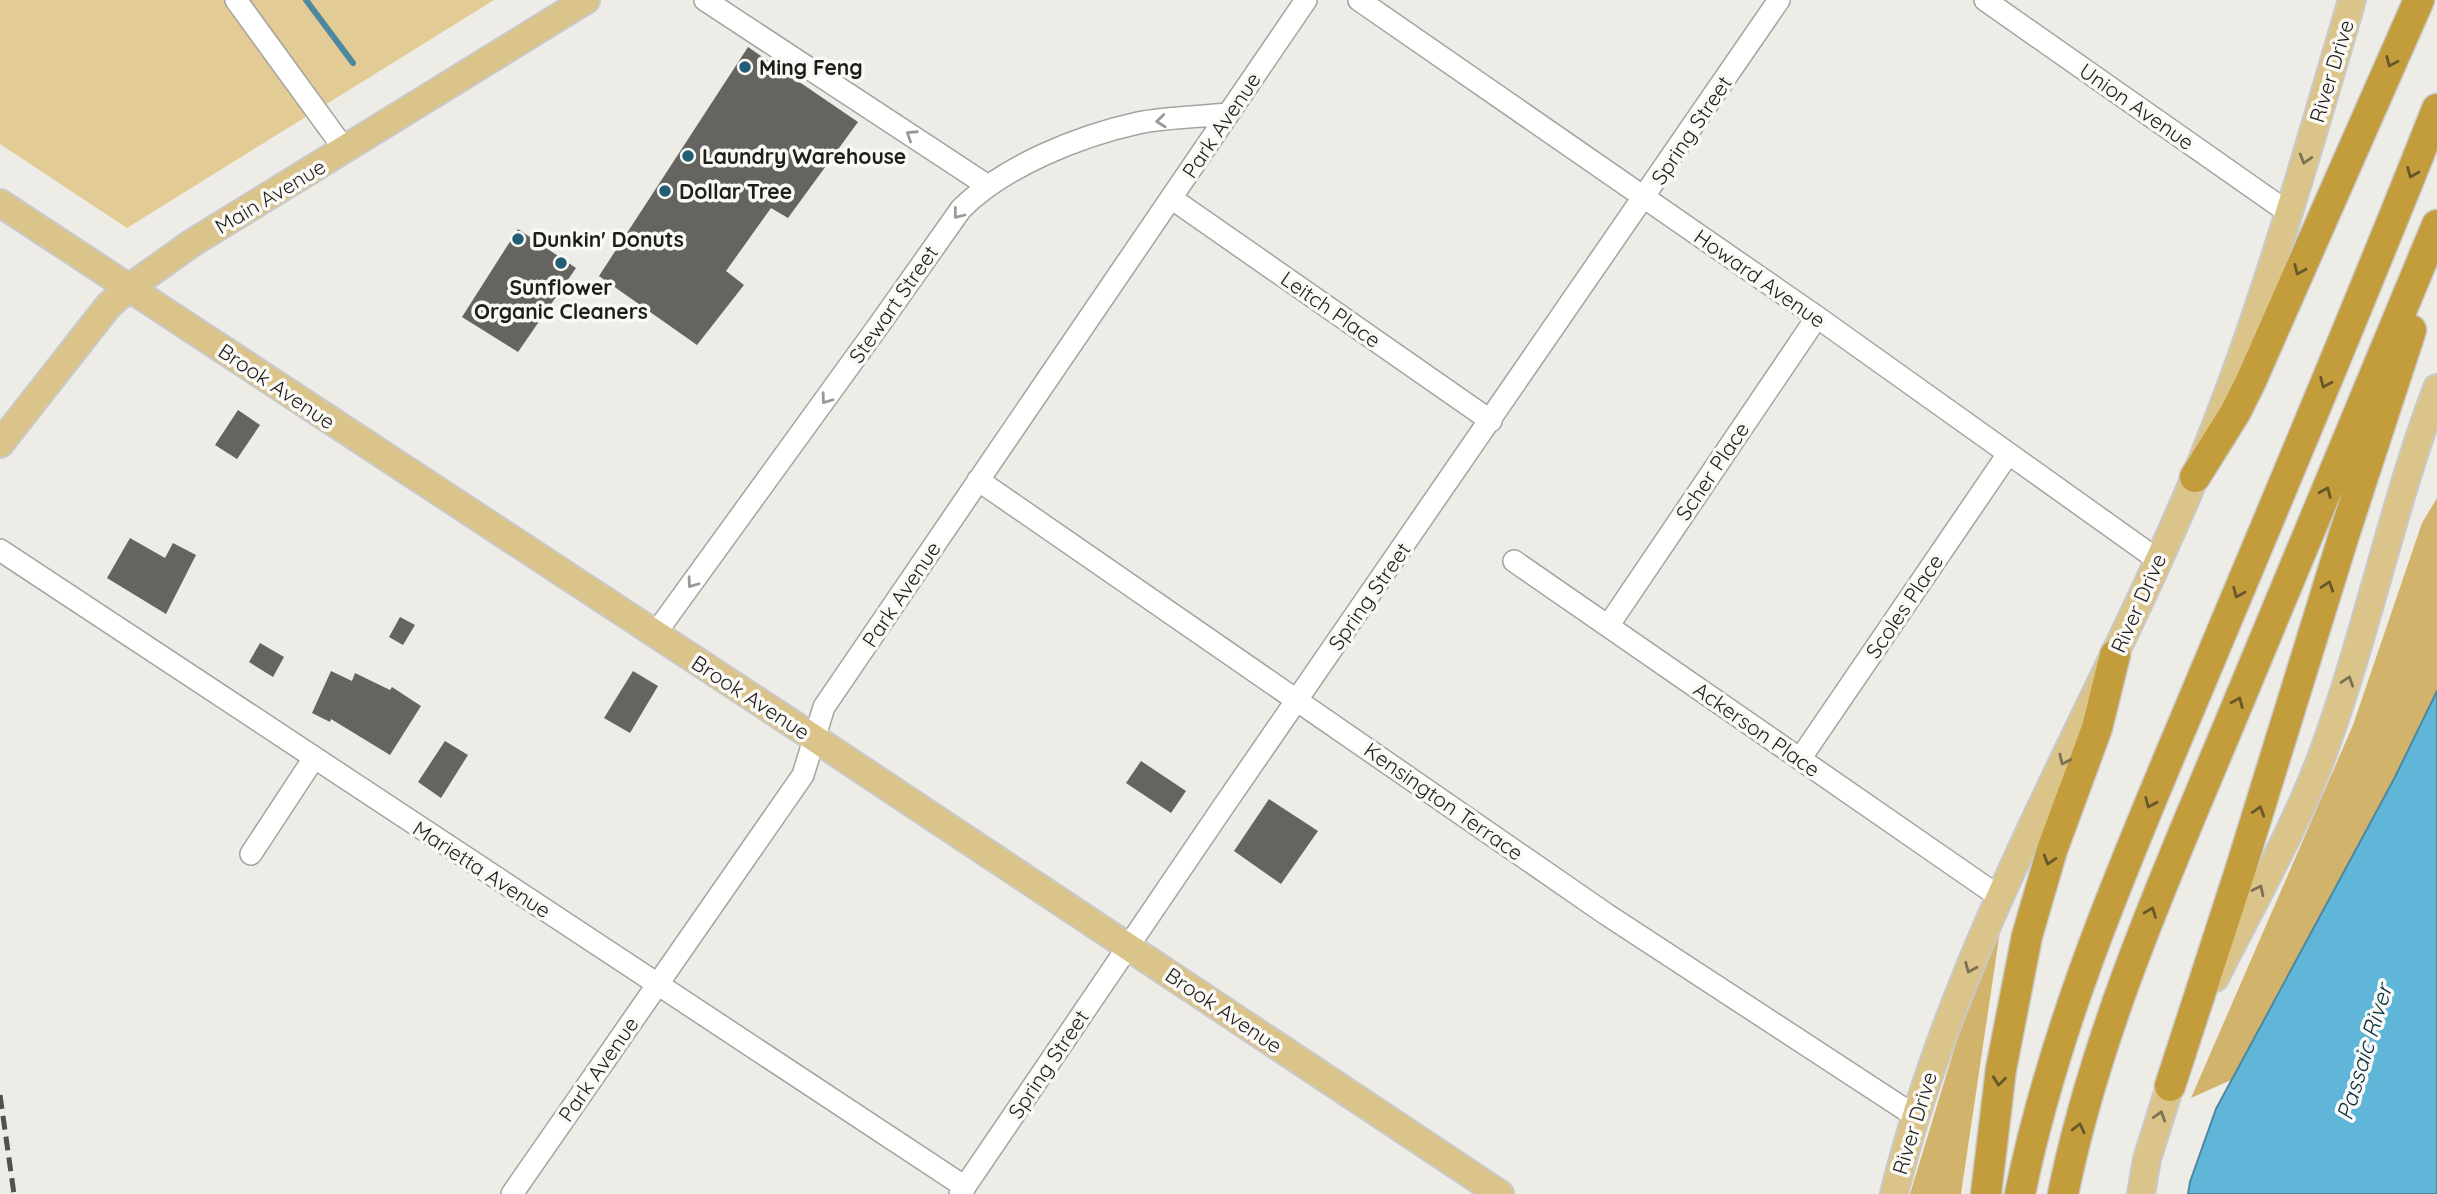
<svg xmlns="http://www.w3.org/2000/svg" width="2437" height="1194" font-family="Quicksand,sans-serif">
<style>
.green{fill:#e3cb95}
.forest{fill:#d2b36c}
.water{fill:#60b6d9;stroke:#4c88a0;stroke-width:2}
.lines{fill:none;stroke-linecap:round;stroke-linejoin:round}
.stream{stroke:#4c88a0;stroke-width:6}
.building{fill:#666460}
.minor-casing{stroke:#a5a39f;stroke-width:24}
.major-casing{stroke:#c9c9c9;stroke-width:30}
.highway-casing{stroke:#c9c9c9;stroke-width:33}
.minor{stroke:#fff;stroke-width:21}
.major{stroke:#dbc48a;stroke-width:26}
.highway{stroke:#c39d3c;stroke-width:30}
.rail{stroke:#52514f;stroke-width:5;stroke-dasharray:14 7;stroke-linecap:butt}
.oneway{stroke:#68572a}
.oneway2{stroke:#9a9999}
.oneway3{stroke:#7c7053}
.poi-dot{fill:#215e76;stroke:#fbf9f5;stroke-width:2.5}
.labels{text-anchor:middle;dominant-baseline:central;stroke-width:7;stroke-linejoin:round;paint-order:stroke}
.poi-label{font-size:21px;font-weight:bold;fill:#1e1d1c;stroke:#fbf9f5;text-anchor:start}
.street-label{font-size:21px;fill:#1e1d1c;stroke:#fbf9f5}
.water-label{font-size:23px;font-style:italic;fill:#083140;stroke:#fbf9f5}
</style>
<rect width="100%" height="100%" fill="#eeece7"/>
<!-- green -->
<path class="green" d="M0 0H494L127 228 0 144Z"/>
<!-- forest -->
<path class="forest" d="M2437 498V691L2394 779 2231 1080 2191 1098 2353 725 2422 523Z
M2000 931 1961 1194H1910L1975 981Z"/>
<!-- water -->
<path class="water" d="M2437 691V1194H2188L2190 1182 2216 1109 2394 779Z"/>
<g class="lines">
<!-- stream -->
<path class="stream" d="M306 0 353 63"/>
</g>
<!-- building -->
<path class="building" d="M748 47 858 122 788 218 771 208 726 271 744 285 697 345 599 276Z
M518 229 576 268 518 352 462 317Z
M238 410 260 425 237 459 215 445Z
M130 538 165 558 173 543 196 555 166 614 107 578Z
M400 617 415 625 403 645 389 637Z
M260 643 284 657 273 677 249 662Z
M331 671 352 681 355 673 390 690 392 687 421 706 390 755 331 719 330 722 312 713Z
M633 671 658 686 630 733 604 718Z
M445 741 468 755 441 798 418 782Z
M1141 761 1186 791 1171 813 1126 783Z
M1269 799 1318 831 1281 884 1234 851Z"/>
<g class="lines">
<!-- minor casing -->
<g class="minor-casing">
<path id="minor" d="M236 0 345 150
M705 0 988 186
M1359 0 1817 317 2158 560
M1985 0 2289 213
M1171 198 1491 421
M978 480 1606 914 1915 1116
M0 550 965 1187
M1514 561 2001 898
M1608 626 1817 317
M655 634 879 325 961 209C1004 166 1079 136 1138 123 1167 117 1199 117 1228 114
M1800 759 2008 454
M251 854 314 758
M512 1194 803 775 824 707 1306 0
M960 1194 1223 807 1779 0"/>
</g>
<!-- major casing -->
<g class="major-casing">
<path id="major" d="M0 203 814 738 1500 1194
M0 444 109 305 129 288 192 243 586 0
M2215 978C2252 904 2295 829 2323 753 2367 633 2392 507 2437 388
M1894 1194C1956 941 2095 716 2195 477 2260 322 2305 160 2352 0
M2141 1194 2147 1159 2176 1067"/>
</g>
<!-- highway casing -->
<g class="highway-casing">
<path id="highway" d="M2195 477 2235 413 2251 381 2419 0
M2170 1086 2240 871 2344 535 2411 330
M1986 1194 2001 1069 2027 936 2052 850 2097 728 2115 655
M2020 1194C2055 1022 2126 860 2194 698 2276 502 2359 307 2437 109
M2063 1194C2096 1033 2163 882 2226 732 2296 563 2367 394 2437 225"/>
</g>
<!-- minor -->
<use href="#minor" class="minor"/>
<!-- major -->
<use href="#major" class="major"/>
<!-- highway -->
<use href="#highway" class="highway"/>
<!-- rail -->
<path class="rail" d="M0 1095 14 1194"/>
</g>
<!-- one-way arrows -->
<defs><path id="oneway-chevron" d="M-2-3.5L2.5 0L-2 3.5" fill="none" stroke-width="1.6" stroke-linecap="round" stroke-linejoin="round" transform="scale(1.75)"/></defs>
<g class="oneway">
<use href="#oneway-chevron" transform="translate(2391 62) rotate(114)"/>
<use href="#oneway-chevron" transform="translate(2412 173) rotate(112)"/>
<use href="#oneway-chevron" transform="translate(2299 270) rotate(114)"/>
<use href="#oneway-chevron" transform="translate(2325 383) rotate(113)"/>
<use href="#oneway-chevron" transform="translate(2326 492) rotate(-67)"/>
<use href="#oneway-chevron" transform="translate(2328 586) rotate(-72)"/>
<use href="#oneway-chevron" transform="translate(2238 593) rotate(113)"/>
<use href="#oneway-chevron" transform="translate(2238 702) rotate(-67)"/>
<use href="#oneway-chevron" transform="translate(2150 803) rotate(113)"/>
<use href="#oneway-chevron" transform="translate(2259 811) rotate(-73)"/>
<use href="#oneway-chevron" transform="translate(2049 860) rotate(107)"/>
<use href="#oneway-chevron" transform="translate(2151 912) rotate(-69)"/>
<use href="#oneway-chevron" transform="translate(1999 1081) rotate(97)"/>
<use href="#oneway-chevron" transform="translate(2079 1128) rotate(-76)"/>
</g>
<g class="oneway2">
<use href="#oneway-chevron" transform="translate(1161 121) rotate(174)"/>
<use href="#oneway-chevron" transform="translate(911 135) rotate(-147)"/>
<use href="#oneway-chevron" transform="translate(958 214) rotate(128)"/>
<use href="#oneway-chevron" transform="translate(826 399) rotate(126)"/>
<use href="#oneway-chevron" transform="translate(692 583) rotate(126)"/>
</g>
<g class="oneway3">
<use href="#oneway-chevron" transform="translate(2305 159) rotate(107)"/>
<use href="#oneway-chevron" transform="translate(2348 681) rotate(-72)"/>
<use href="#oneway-chevron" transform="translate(2064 760) rotate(115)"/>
<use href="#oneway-chevron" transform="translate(2259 890) rotate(-64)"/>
<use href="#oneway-chevron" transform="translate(1970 968) rotate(113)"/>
<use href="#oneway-chevron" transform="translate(2160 1116) rotate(-73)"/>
</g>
<!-- markers -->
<g class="poi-dot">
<circle cx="745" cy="67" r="7"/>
<circle cx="688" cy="156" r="7"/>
<circle cx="665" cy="191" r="7"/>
<circle cx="518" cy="239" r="7"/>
<circle cx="561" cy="263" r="7"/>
</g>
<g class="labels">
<!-- poi labels -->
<g class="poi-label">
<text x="759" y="67">Ming Feng</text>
<text x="702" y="156">Laundry Warehouse</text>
<text x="679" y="191">Dollar Tree</text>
<text x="532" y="239">Dunkin' Donuts</text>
<text x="561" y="287" text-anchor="middle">Sunflower<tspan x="561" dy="24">Organic Cleaners</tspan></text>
</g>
<!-- street labels -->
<g class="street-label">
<text transform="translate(2331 71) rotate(-73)">River Drive</text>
<text transform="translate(2137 106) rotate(35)">Union Avenue</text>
<text transform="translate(1221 125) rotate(-56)">Park Avenue</text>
<text transform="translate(1691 130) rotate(-56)">Spring Street</text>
<text transform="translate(270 196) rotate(-31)">Main Avenue</text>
<text transform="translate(1760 278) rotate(35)">Howard Avenue</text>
<text transform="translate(893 304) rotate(-55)">Stewart Street</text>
<text transform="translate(1331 309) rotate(35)">Leitch Place</text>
<text transform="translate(277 386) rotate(34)">Brook Avenue</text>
<text transform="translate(1712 471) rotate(-56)">Scher Place</text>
<text transform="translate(901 594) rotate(-56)">Park Avenue</text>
<text transform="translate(1369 596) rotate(-55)">Spring Street</text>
<text transform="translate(2138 603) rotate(-66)">River Drive</text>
<text transform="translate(1904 606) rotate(-56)">Scoles Place</text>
<text transform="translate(751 697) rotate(33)">Brook Avenue</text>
<text transform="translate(1757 729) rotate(35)">Ackerson Place</text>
<text transform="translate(1444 801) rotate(35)">Kensington Terrace</text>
<text transform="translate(482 869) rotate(33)">Marietta Avenue</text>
<text transform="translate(1224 1010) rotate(34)">Brook Avenue</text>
<text transform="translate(1048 1064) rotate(-56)">Spring Street</text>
<text transform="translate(598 1069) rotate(-55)">Park Avenue</text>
<text transform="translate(1914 1123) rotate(-73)">River Drive</text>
</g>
<!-- water labels -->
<g class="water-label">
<text transform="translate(2364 1052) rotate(-73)">Passaic River</text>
</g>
</g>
</svg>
